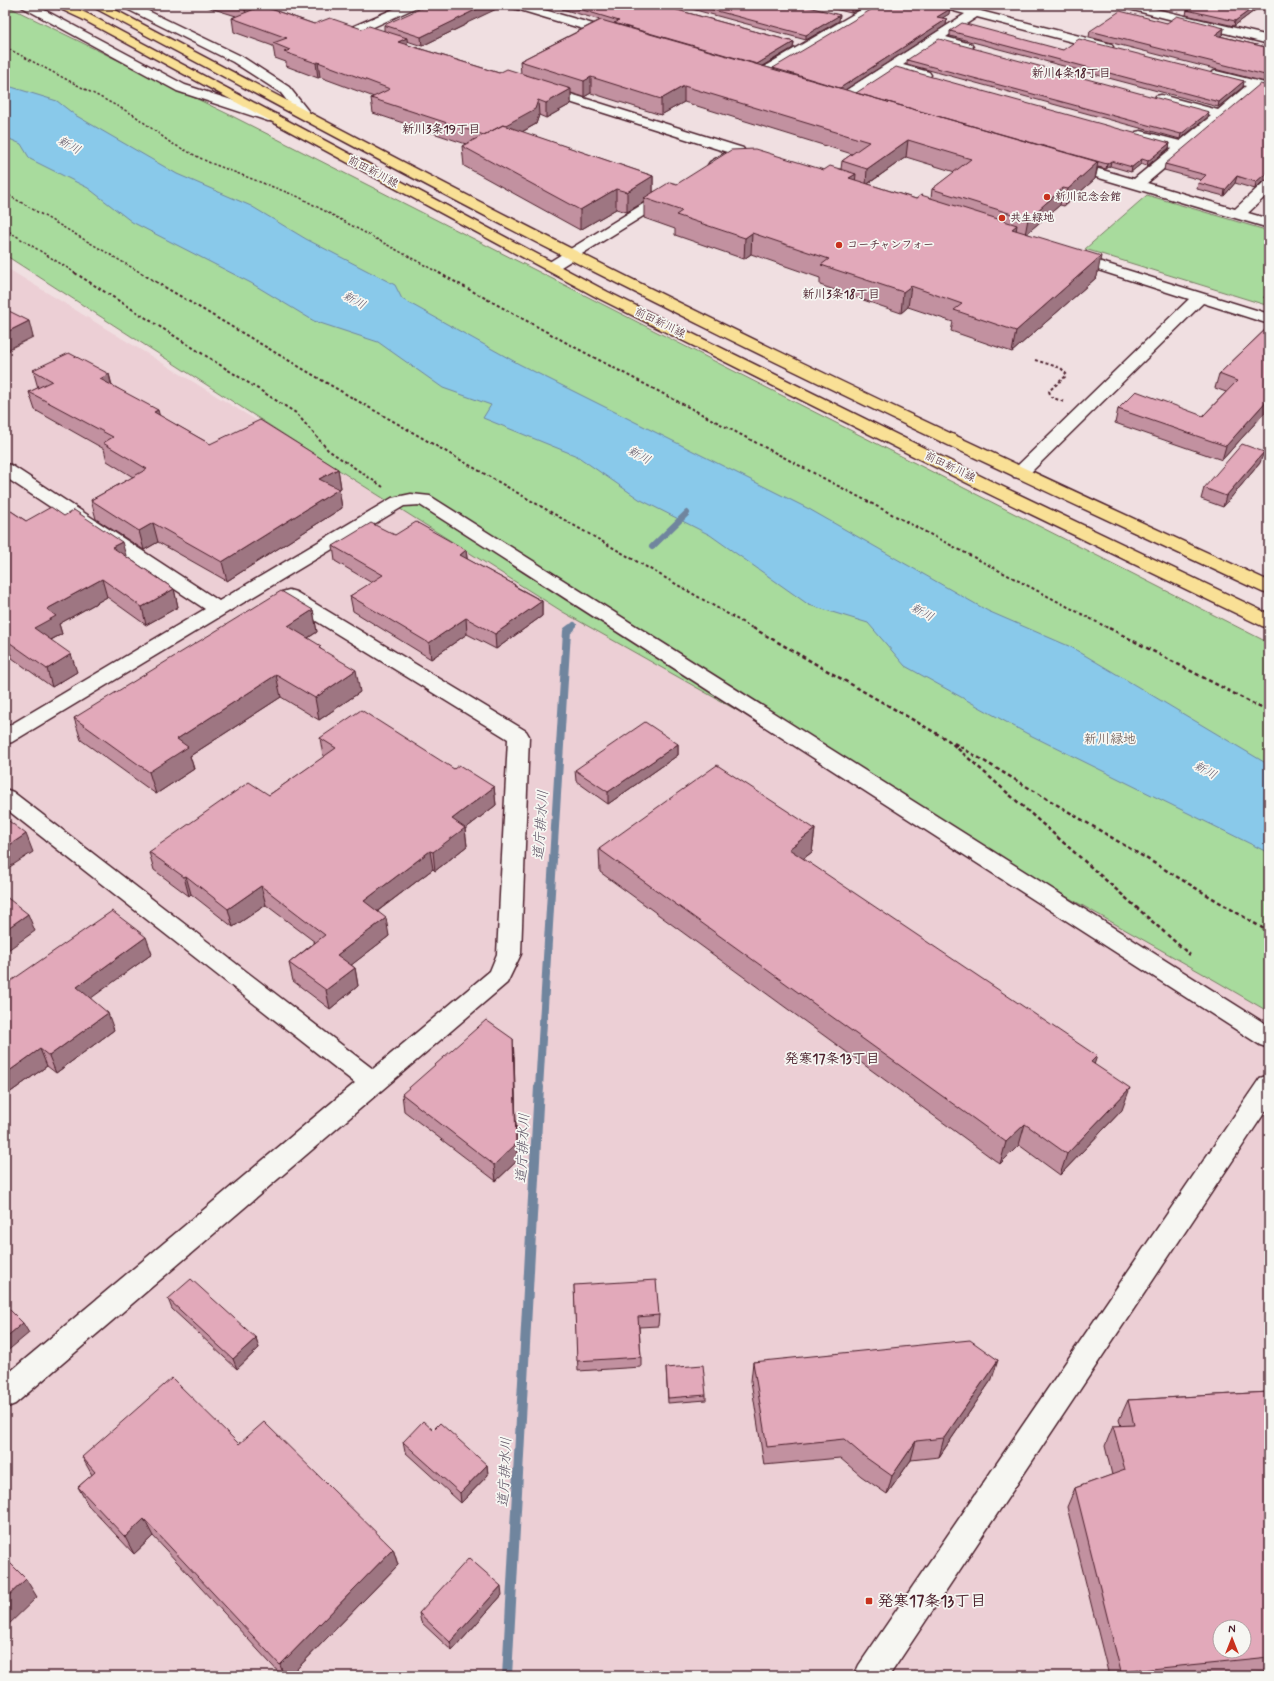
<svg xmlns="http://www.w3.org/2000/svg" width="1274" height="1681" font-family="Mynerve,'Klee One',sans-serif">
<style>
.built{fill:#eccfd5;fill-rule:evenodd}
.green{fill:#a8db9d;stroke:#797d64}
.water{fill:#89c9ea;stroke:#70859e}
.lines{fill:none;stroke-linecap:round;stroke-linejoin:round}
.stream-far2{stroke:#70859e;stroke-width:6}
.stream-far1{stroke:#70859e;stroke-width:8}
.stream{stroke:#70859e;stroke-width:10}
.street-casing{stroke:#4a1f2b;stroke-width:3}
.secondary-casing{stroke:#4a1f2b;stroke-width:3}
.primary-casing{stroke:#4a1f2b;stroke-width:3}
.path-far2{stroke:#4a1f2b;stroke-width:1.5;stroke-dasharray:2.5 2;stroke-linecap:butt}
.path-far1{stroke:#4a1f2b;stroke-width:2;stroke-dasharray:3 2.5;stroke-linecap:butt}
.path{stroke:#4a1f2b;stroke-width:2.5;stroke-dasharray:4 3;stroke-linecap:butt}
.street{fill:#f6f6f2;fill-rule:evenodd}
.secondary{fill:#f6f6f2;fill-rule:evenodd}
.primary{fill:#f9e096;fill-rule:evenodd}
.wall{fill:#c291a0;stroke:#4a1f2b;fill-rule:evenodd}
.shaded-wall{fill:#9e7682;stroke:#4a1f2b}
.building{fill:#e2a9ba;stroke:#4a1f2b;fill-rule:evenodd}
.poi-dot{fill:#c8321e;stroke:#f6f6f2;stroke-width:1.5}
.labels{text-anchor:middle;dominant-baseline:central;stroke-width:3.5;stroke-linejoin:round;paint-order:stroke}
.far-street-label{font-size:11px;fill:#4a1f2b;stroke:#f6f6f2}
.far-poi-label{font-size:11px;font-weight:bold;fill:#4a1f2b;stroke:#f6f6f2;text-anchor:start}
.far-neighbourhood-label{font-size:12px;font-weight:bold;fill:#4a1f2b;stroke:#f6f6f2}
.far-water-label{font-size:12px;font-style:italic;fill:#5d5264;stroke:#f6f6f2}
.park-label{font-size:13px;fill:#624e48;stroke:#f6f6f2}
.water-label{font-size:14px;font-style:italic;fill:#5d5264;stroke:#f6f6f2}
.neighbourhood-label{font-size:14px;font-weight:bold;fill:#4a1f2b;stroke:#f6f6f2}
.near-poi-label{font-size:16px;font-weight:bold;fill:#4a1f2b;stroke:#f6f6f2;text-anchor:start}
</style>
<rect width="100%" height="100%" fill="#f0dfe1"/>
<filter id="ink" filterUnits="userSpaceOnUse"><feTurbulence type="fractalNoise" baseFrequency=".025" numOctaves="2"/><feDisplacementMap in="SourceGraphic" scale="8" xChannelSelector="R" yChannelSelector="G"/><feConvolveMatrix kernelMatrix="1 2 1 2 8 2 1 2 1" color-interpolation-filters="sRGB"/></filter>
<g filter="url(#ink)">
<!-- built -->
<path class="built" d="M5 267 375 493 1269 998V1676H5ZM1220 1627H1244V1651H1220Z"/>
<!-- green -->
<path class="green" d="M5 5 234 117 1269 643V1012L1216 981 563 612 356 481 5 255Z
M1147 195 1269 231V306L1085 249Z"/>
<!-- water -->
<path class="water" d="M5 85 57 101 75 115 177 174 251 206 306 239 395 285 402 299 519 364 809 509 988 611 1071 647 1269 765V853L1026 733 905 666 868 623 809 605 710 535 639 499 577 456 483 418 491 405 443 388 378 342 314 321 251 283 132 222 88 188 30 159 21 144 5 137Z"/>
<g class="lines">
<!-- stream-far2 -->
<path class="stream-far2" d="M652 547 687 513
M570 629 574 625"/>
<!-- stream-far1 -->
<path class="stream-far1" d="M539 1088 567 631 571 628"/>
<!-- stream -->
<path class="stream" d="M507 1676 539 1087"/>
<!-- street casing -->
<g class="street-casing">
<path id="street" d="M20 5H35L185 85 278 115 280 118 278 121H268L177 91 22 7Z
M121 5H136L241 56 289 87 309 112 308 115H298L281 93 233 62 123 7Z
M403 5H419L417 7 367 30 385 35 387 38 385 41 381 42 352 33 350 30 352 27Z
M508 5H527L621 32 623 35 621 38H613L510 7Z
M869 5H883L881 7 770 74 779 76 781 79 779 82 775 83 755 78 753 75 755 72Z
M937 5H957L1111 44 1113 47 1111 50 1107 51 977 17 946 37 971 44 973 47 971 50 967 51 938 42 903 65 929 72 931 75 929 78 925 79 895 70 847 102H837L836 99 837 96 965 14 939 7Z
M1216 71 1269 84V92L1258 89 1147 183 1235 209 1264 182 1269 181V193L1248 213 1269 219V228L1062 167 1060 164 1062 161 1067 160 1134 179 1172 148 1136 138 1134 135 1136 132 1141 131 1180 141 1211 116 1156 102 1155 99 1156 96 1161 95 1218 110 1246 86 1212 78 1210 75 1212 72Z
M542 85 743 148 745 151 743 154 720 168H710L708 165 710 162 727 152 538 92 536 89 538 86Z
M669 190 674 191 676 194 674 197 556 270 551 271 546 270 544 267 546 264 664 191Z
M1072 253 1269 314V324L1203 303 1026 477 1020 478 1014 477 1011 473 1014 469 1189 299 1067 260 1065 257 1067 254Z
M5 464 11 465 219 601 392 498 411 494 430 496 1269 1026V1048L1260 1045 420 505 404 506 12 742 5 744V728L205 609 5 477Z
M289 590 296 592 526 731 529 736 521 954 507 983 15 1404 5 1408V1376L355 1083 5 808V789L13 792 373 1069 490 971 497 954 508 739 282 600 280 596 282 592Z"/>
</g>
<!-- secondary casing -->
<g class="secondary-casing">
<path id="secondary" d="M1119 5H1139L1269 36V44L1121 7Z
M1269 1075V1106L889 1676H854L859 1665 1260 1078Z"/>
</g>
<!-- primary casing -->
<g class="primary-casing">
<path id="primary" d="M54 5H69L90 15 608 292 997 484 1269 614V628L1262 626 985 492 598 298 82 19 56 7Z
M91 5H106C264 88 421 173 580 253 807 368 1038 475 1269 581V594L1262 592C1030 484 798 376 569 259 409 178 252 91 93 7Z"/>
</g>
<!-- path-far2 -->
<path class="path-far2" d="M5 47 134 115 171 143 208 162 299 197 441 274
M5 193 143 274
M5 229 77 274"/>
<!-- path-far1 -->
<path class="path-far1" d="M75 273 296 413 328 450 383 487
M141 273 325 382 754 629
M439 273 578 349 1110 629
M1264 298 1269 293
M1035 360 1061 368 1067 375 1049 391 1051 397 1064 402"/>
<!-- path -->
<path class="path" d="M753 628 948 740 1190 955
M1109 628 1269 712
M954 743 1269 932"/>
<!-- street -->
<use href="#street" class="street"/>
<!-- secondary -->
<use href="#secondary" class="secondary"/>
<!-- primary -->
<use href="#primary" class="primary"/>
</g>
<!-- wall -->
<path class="wall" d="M201 5H281L271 9 314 24 362 29 384 31V25L467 23V24L422 46 407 41 408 45 499 73 521 74 520 61 600 20 562 9V5H659L794 42 793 48 762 66 773 69V68L949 14 942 18 947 19 946 25 845 90 856 93 1170 143 1169 148 1147 166 1141 164 1131 172 1110 166 1106 169 1098 167 1095 179 1064 206 1060 205 1027 233 1097 277 1012 352 951 331 953 322 908 307 901 313 820 285V278L751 254 744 259 675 235V229L644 218V202L627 212 616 209 580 230 464 166 462 146 466 144 373 113 371 98 374 97 320 77 318 78 286 66V62L275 58 273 46 234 32 232 18 236 16ZM571 93 584 97 591 93 661 115 684 102 852 154 842 161 841 169 824 170 677 184 653 192V176L522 132 536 124 539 115 546 118 571 104ZM906 157 955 172 932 189 931 198 916 199 868 184Z
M677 5H801L839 21 806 40Z
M818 5H866L851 13Z
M1258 8 1234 26 1186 15 1187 10Z
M1167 23 1224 28 1223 34 1220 36 1269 48V83L1089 37 1090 31Z
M950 31 1244 81 1243 87 1218 107 950 36Z
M907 60 1208 117 1180 139 907 64Z
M1165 164 1263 181 1255 189 1235 183 1224 196 1197 189 1198 183 1201 180 1164 170Z
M1269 326V408L1222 460 1115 423 1118 409 1203 416 1226 392 1215 388 1219 374Z
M33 370 109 374 112 385 160 416 210 444 338 469 341 488 339 489 342 508 227 581 158 542 144 550 96 519 91 500 133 477 107 461 104 449 35 410 29 392 38 388Z
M1260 463 1223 507 1201 499 1204 488Z
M5 507 26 521 127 557 174 589 178 607 146 625 107 597 59 624 62 634 51 640 77 672 52 687 12 658 11 654 5 650Z
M395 535 466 550 467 559 515 585V586L542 601V616L496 649 467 634 431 659 353 611 350 596 372 583 335 561 333 546Z
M313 610 317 632 308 638 321 649 360 692 319 720 281 697 190 756 194 769 156 794 81 740 74 718Z
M320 738 454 769 494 787 496 805 465 829 467 846 435 871 433 869 378 911 389 936 351 965 355 968 358 986 330 1009 293 981 289 963 315 942 266 905 233 927 191 894 189 896 154 870 149 852 269 795 324 757 323 756Z
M678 744V755L608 804 576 781 575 770Z
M815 829 812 852 803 859 1094 1064 1122 1110 1060 1175 1019 1145 1000 1164 600 872 599 849Z
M152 954 90 998 114 1030 56 1073 47 1066 5 1096V985Z
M514 1056 517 1161 496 1181 404 1111 402 1094Z
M574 1285 659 1315 658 1326 639 1327 641 1357V1367L578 1371Z
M168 1299 256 1338 259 1348 237 1369 172 1309Z
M753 1362 992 1379 939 1457 911 1460 887 1494 861 1476 840 1458 764 1465 751 1381Z
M666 1368 706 1395V1400L668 1403Z
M1269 1392V1672L1232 1676H1109L1067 1507 1075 1488 1112 1475 1105 1446 1113 1426H1121L1119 1420 1128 1400Z
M433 1430 487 1465 488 1475 461 1503 405 1452 403 1442Z
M239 1444 393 1549 398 1565 290 1676H282L153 1536 134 1554 88 1505 78 1487 92 1475 82 1457Z
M502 1595 452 1651 421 1622 419 1613Z"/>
<!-- shaded-wall -->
<path class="shaded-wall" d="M257 5H281L247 20 245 10Z
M485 5H505L467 23V24L422 46 421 37Z
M857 5H866L851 13V8Z
M1257 5H1259L1258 8 1234 26 1235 21Z
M950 9 949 14 936 22 937 17Z
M840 15 839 21 806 40V35Z
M947 19 946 25 840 93V88Z
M1224 28 1223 34 1214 41 1215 35Z
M407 38 408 52 398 42Z
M794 42 793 48 757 69V64Z
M318 62 320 77 318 78 316 63Z
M591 77V93L584 97V81Z
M1244 81 1243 87 1218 107 1219 102Z
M684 86V102L661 115V99Z
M571 89V104L546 118V103Z
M538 100 539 115 536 124 487 151 486 136Z
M1209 112 1208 117 1180 139 1181 134Z
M908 140 906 157 866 185 867 169Z
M1170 143 1169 148 1147 166 1148 161Z
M1142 159 1141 164 1131 172 1132 167Z
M1111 161 1110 166 1106 169 1107 164Z
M1098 162 1095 179 1064 206 1068 189Z
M856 174 854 194 849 178Z
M1265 174H1269V180L1263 181 1255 189 1256 182Z
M653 176V196L644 198V202L627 212V192Z
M1237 176 1235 183 1224 196 1225 190Z
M1063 188 1060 205 1025 235 1028 219Z
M616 189V209L580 230V210Z
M1017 225 1014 245 1012 229Z
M752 233 751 254 744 259 745 238Z
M1101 256 1097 277 1012 352 1016 331Z
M911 286 908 307 901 313 903 292Z
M29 321 33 337 9 349 10 350 5 353V333Z
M109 374 113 393 100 379Z
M1269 398V408L1222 460 1226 446Z
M158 410 163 428 154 412Z
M1264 452 1260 463 1223 507 1226 496Z
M338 469 341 488 322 498 319 479Z
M339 489 342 508 227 581 222 562Z
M153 523 158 542 144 550 139 531Z
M122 542 127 559 112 547Z
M466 550 468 565 460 555Z
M102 579 107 597 59 624 62 634 39 646 34 628 47 609Z
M174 589 178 607 146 625 142 607Z
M542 601V616L496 649 495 634Z
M313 610 317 632 292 648 288 626Z
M466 618 467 634 431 659 429 643Z
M71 654 77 672 52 687 47 669Z
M356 670 360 692 319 720 315 698Z
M276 675 281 697 190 756 194 769 156 794 149 772 177 739Z
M678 744V755L608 804V792Z
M494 787 496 805 465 829 467 846 435 871 433 852 452 819Z
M815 829 812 852 787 871 789 849Z
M26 834 33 852 5 870V848Z
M430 851 433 869 367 919 364 901Z
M186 876 191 894 189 896 184 877Z
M261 886 266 905 233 927 228 909Z
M28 914 35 931 5 952V930Z
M386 918 389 936 341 973 337 955Z
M146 937 152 954 83 1004 77 987Z
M355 968 358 986 330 1009 326 990Z
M108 1013 114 1030 56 1073 49 1056Z
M513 1039 514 1056 517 1161 496 1181 494 1165Z
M40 1049 47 1066 5 1096V1074Z
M1097 1056 1090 1077 1091 1062Z
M1130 1088 1122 1110 1060 1175 1067 1154Z
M1025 1124 1019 1145 1000 1164 1006 1142Z
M23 1323 29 1333 5 1353V1338Z
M256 1338 259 1348 237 1369 233 1359Z
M998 1360 992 1379 939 1457 944 1438Z
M916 1441 911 1460 887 1494 892 1476Z
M487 1465 488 1475 461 1503 460 1493Z
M144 1519 153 1536 134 1554 125 1537Z
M393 1549 398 1565 290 1676H284L280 1665Z
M26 1579 37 1597 5 1628V1599Z
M501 1586 502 1595 452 1651 450 1642Z"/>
<!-- building -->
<path class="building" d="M230 5H257L245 10Z
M428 5H485L465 15H466L421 37 384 25Z
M566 5H659L794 42 757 64 614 23 619 21Z
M695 5H801L840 15 806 35Z
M838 5H857L851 8Z
M879 5H935L950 9 937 17 947 19 840 88 773 68Z
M1194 5H1257L1235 21 1187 10Z
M262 6 314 24 330 18 362 29 369 26 407 38 398 42 499 73 507 69 571 89 546 103 538 100 535 109 504 126 503 125 484 135 371 98 390 89 318 62 316 63 284 52 290 50 273 43 287 38 232 18Z
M1120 11 1167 23 1177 16 1224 28 1215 35 1269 48V76L1090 31Z
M601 20 1098 162 1068 189 1063 188 1028 219 932 189 971 159 908 140 867 169 842 161 869 142 684 86 661 99 591 77 584 81 520 61Z
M962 23 1063 50 1079 39 1244 81 1219 102 950 31Z
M939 39 1209 112 1181 134 907 60Z
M896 67 1170 143 1148 161 1142 159 1132 167 1111 161 1107 164 856 93Z
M1260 84 1269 86V174H1265L1256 182 1237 176 1225 190 1198 183 1206 175 1165 164Z
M503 125 653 176 627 192 616 189 580 210 462 146Z
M755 149 824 170 830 166 856 174 849 178 916 199 921 195 1017 225 1012 229 1101 256 1016 331 954 310 962 304 911 286 903 292 821 265 829 259 752 233 745 238 676 215 682 211 644 198 670 182 677 184 731 150Z
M5 309 29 321 5 333Z
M1269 326V398L1226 446 1118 409 1136 391 1203 416 1237 381 1219 374Z
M69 353 109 374 100 379 158 410 154 412 210 444 260 420 338 469 319 479 339 489 222 562 153 523 139 531 91 500 147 469 103 443 113 437 29 392 52 381 33 370Z
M1242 444 1264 452 1226 496 1204 488Z
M5 507 26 521 51 507 64 516 74 510 122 542 112 547 174 589 142 607 102 579 47 609 56 616 34 628 71 654 47 669 6 640 8 639 5 636Z
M416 522 466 550 460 555 515 585 514 586 542 601 495 634 466 618 429 643 350 596 383 575 333 546 371 523 395 535Z
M281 591 313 610 288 626 321 646 319 648 356 670 315 698 276 675 177 739 188 747 149 772 74 718Z
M361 710 454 769 459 765 494 787 452 819 465 828 433 852 430 851 364 901 386 918 337 955 355 968 326 990 289 963 325 935 261 886 228 909 186 876 184 877 149 852 249 782 269 795 336 748 320 738Z
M645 722 678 744 608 792 575 770Z
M717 765 815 829 789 849 1097 1056 1091 1062 1130 1088 1067 1154 1025 1124 1006 1142 599 849Z
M5 818 26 834 5 848Z
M5 896 28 914 5 930Z
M112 911 146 937 77 987 108 1013 49 1056 40 1049 5 1074V985Z
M486 1020 513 1039 516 1144 494 1165 402 1094Z
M191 1279 256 1338 233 1359 168 1299Z
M656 1280 659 1315 638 1317 641 1357 577 1361 574 1285Z
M5 1305 23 1323 5 1338Z
M970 1340 998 1360 944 1438 916 1441 892 1476 865 1457 844 1439 767 1447 753 1362Z
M703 1365 706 1395 668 1398 666 1368Z
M172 1378 239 1444 264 1422 393 1549 280 1665 144 1519 125 1537 78 1487 95 1472 82 1457Z
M1269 1392V1657L1121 1672 1075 1488 1125 1470 1113 1426 1134 1425 1128 1400ZM1220 1627H1244V1651H1220Z
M423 1421 433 1430 440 1423 487 1465 460 1493 403 1442Z
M5 1558 26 1579 5 1599Z
M469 1558 501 1586 450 1642 419 1613Z"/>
</g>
<!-- markers -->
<g class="poi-dot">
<circle cx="1047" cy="197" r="4"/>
<circle cx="1002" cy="218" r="4"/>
<circle cx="839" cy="245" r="4"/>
<rect x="865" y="1597" width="8" height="8" rx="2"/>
</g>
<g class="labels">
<!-- far-street labels -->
<g class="far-street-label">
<text transform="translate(373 172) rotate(28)">前田新川線</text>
<text transform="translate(660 323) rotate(26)">前田新川線</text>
<text transform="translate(950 467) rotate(26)">前田新川線</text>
</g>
<!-- far-poi labels -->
<g class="far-poi-label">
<text x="1055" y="197">新川記念会館</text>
<text x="1010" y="218">共生緑地</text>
<text x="847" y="245">コーチャンフォー</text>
</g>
<!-- far-neighbourhood labels -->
<g class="far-neighbourhood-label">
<text x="1071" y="74">新川4条18丁目</text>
<text x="441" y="130">新川3条19丁目</text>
<text x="841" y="295">新川3条18丁目</text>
</g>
<!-- far-water labels -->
<g class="far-water-label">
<text transform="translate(69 146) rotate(29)">新川</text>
<text transform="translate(354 301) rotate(29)">新川</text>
<text transform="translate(639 456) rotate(29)">新川</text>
<text transform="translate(922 613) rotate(29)">新川</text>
<text transform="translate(1205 771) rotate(29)">新川</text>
</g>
<!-- park labels -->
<g class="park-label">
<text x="1110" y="739">新川緑地</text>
</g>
<!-- water labels -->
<g class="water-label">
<text transform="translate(541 825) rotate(-86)">道庁排水川</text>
<text transform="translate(523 1148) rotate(-87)">道庁排水川</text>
<text transform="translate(505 1472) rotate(-87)">道庁排水川</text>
</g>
<!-- neighbourhood labels -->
<g class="neighbourhood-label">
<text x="832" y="1059">発寒17条13丁目</text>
</g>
<!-- near-poi labels -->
<g class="near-poi-label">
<text x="877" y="1601">発寒17条13丁目</text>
</g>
</g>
<!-- margin -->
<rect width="1274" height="1681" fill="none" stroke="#f6f6f2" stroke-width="20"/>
<rect x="10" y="10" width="1254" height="1661" fill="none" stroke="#4a1f2b" stroke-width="1.5" filter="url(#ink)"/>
<!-- north arrow -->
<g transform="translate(1232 1639)"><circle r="19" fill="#f6f6f2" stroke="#b1a0a2"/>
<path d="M0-3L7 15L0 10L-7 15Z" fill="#c8321e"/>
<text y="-6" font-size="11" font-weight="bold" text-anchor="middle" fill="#4a1f2b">N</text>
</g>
</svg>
